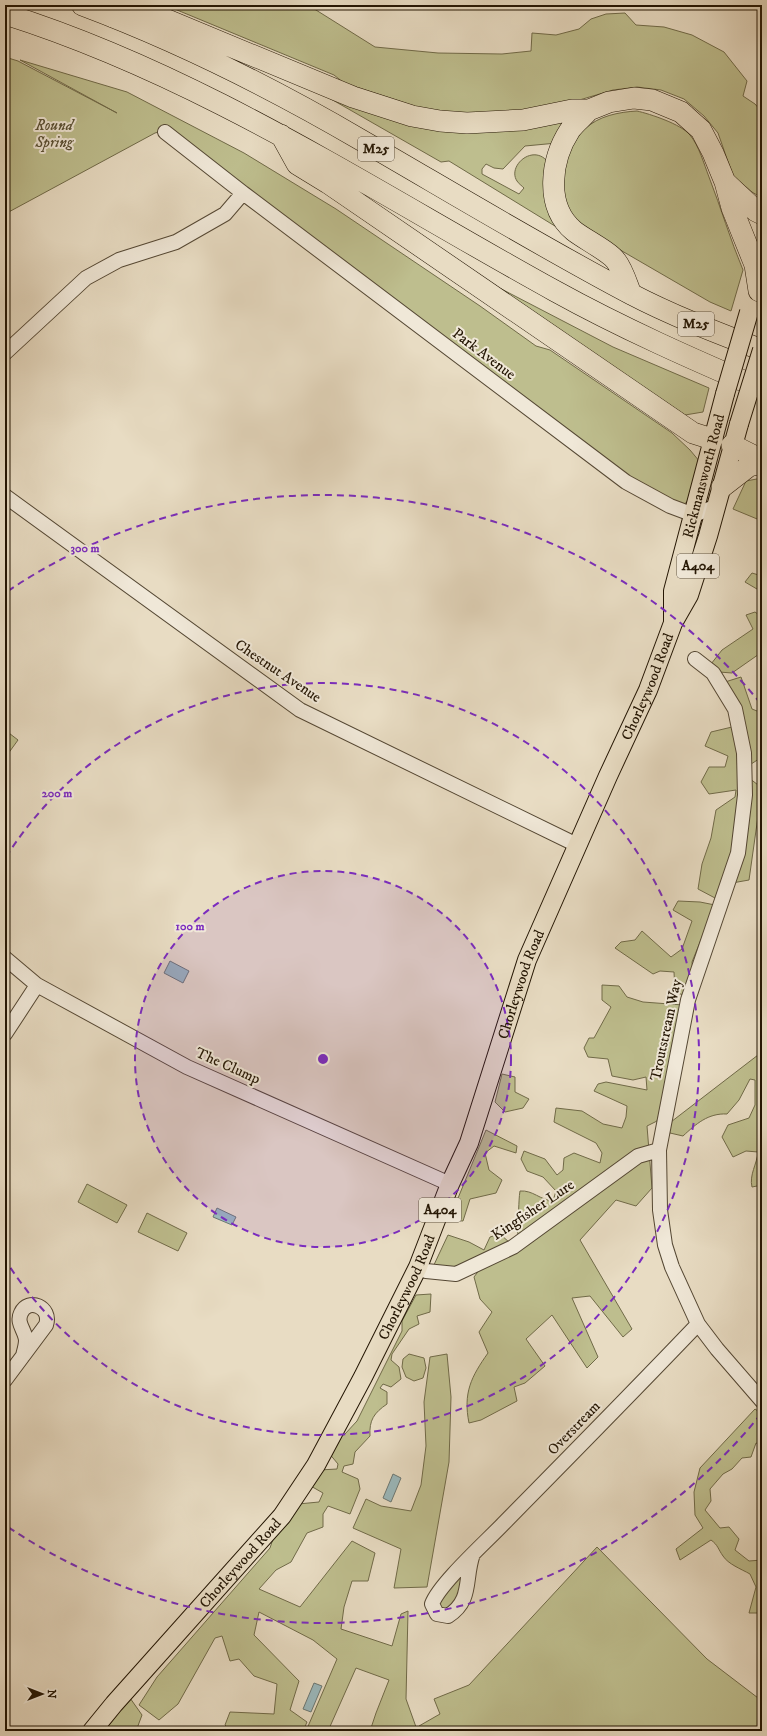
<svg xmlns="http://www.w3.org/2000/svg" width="767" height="1736" font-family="'IM FELL DW Pica',serif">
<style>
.green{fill:#bebe8e;stroke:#706a48}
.water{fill:#9bb9bd;stroke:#6b7773}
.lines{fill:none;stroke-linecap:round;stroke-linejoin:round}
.minor-casing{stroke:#544733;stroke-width:16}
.major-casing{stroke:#231503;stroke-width:20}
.highway-casing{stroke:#231503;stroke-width:22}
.minor{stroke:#f0e8d8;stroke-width:14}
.major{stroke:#e8dcc3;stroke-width:18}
.highway{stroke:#e8dcc3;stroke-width:21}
.major-bridge-casing{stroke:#231503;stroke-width:20;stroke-linecap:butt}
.major-bridge{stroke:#e8dcc3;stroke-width:18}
.ring{fill:none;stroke:#7b2cbf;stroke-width:2;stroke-dasharray:7 5}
.labels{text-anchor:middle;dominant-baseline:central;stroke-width:4;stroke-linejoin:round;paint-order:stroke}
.shield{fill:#f0e8d8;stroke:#605443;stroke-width:1}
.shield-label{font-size:14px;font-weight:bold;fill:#231503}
.park-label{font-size:15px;font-style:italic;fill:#595034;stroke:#f0e8d8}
.street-label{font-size:15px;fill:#231503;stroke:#f0e8d8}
.centre{fill:#7b2cbf;stroke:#f0e8d8;stroke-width:2}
.ring-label{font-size:12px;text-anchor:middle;font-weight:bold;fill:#7b2cbf;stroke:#f0e8d8;stroke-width:4;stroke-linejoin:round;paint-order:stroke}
</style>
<rect width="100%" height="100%" fill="#e8dcc3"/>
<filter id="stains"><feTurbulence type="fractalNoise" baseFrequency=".005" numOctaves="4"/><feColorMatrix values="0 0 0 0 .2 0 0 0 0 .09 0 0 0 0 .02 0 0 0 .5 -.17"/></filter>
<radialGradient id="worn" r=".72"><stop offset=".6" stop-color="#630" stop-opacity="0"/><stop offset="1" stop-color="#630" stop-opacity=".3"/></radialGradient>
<!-- green -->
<path class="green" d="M165 5H308L375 47 438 53 502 54 531 51 532 33 556 35 579 29 591 19 606 14 625 13 636 25 664 27 692 35 724 52 747 81 743 96 755 104 762 112V198L752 192 733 176 718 133 704 116 684 99 661 90 637 87 613 90 576 101 500 114 460 113 423 109 344 83 334 75Z
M5 57 18 61 117 113 20 60 127 92 244 153 336 209 480 306 536 346 550 350 672 433 690 450 700 462 690 499 682 506 628 479 166 130 155 133 5 214Z
M317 91 380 114 571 120 557 143 525 146 503 169 494 168 486 164 482 169V174L519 194 524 188C522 186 518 183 517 181 507 166 533 143 548 162L563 231 449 161 441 162Z
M637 111C650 114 681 124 690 135 699 146 704 164 709 177 721 208 730 239 743 270L731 311 710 302 591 233C586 229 578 225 574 220 553 194 563 150 585 129 598 116 619 112 637 111Z
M486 281 613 347 709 388 703 412 685 415Z
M762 478V521L733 509 746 481Z
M752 573 762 576V592L745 582Z
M755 612 762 617V652L732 673 719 672 711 664 722 650 753 629 746 615Z
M741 677 752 709 762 713V757L748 766 749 778 762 788 749 880 732 883 715 898 698 889 702 864 711 838 716 810 735 797 736 790 709 794 701 782 709 767H725L728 756 705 746 711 732 732 727 725 682Z
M5 730 18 740 5 758Z
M678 901 700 902 715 905 692 962 693 974 686 996 675 992 674 972 660 971 653 974 615 948 621 942 635 940 642 931 671 957 682 949 692 921 673 910Z
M602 985 619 986 627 997 643 1002 683 1005 668 1083 657 1121 647 1126 652 1188 636 1206 616 1200 580 1240 632 1329 623 1337 590 1296 572 1298 598 1357 587 1368 552 1315 526 1339 545 1366 525 1383 514 1387 517 1401 481 1420 469 1423C463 1393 471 1377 488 1353L479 1332 492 1312 480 1299 474 1277 483 1265 455 1271 432 1269 448 1235 469 1242 484 1250 490 1237 500 1234 510 1243 519 1236 515 1227C520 1216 518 1203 520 1191 533 1190 540 1200 553 1201L556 1191 543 1177 527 1171 521 1159 524 1151 545 1159 557 1175 563 1170 564 1158 574 1153 600 1163 602 1153 596 1143 554 1122 556 1108 582 1111 603 1124 622 1128 626 1117 627 1106 594 1091 598 1084 606 1082 647 1090 646 1077 633 1080 612 1076 608 1059 588 1057 584 1048 589 1038H594L611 1007 602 1000Z
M758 1055H762V1185L752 1187C749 1175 757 1164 758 1152L746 1151 733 1157 722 1137 728 1125 749 1118 755 1105V1080L750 1079 739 1100 727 1114C708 1113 696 1124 683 1136L670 1133 667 1125Z
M502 1074 515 1077V1092L529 1099 523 1108 505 1112 495 1102Z
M486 1130 517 1146 516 1153 494 1146 485 1153 489 1170 502 1180 496 1193 470 1199 463 1221 449 1220Z
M87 1184 127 1205 117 1223 78 1202Z
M147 1213 187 1233 178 1251 138 1232Z
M431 1294 430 1312 417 1316 419 1324 409 1329 392 1354 391 1360 399 1367 401 1379 391 1387 383 1384 380 1388 387 1392V1404C374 1413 369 1420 370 1436L355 1452 353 1464 344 1466 342 1472 358 1479 360 1489 350 1514 328 1506 323 1514V1527L307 1533 291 1562 276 1570 259 1589 300 1607 352 1541 375 1553 368 1581H352L344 1607 341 1629 392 1646 401 1614 408 1611 406 1699 416 1727 413 1731H370L376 1713 389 1680 356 1668 328 1731H306L337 1659 313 1640 259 1612 254 1635 299 1681 290 1710 307 1722 303 1731H231L225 1725 230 1712 274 1714 277 1684 254 1676 239 1659 230 1661 222 1636 215 1638 178 1704 159 1720 139 1705 157 1677 270 1548 277 1527 298 1504 319 1502 323 1493 309 1485 319 1470 337 1469 338 1464 328 1452 330 1443 345 1434 357 1421 402 1331V1321L416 1295Z
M409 1354 424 1358 426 1368 423 1378 414 1381 406 1377 402 1367 403 1359Z
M447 1354 451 1397 449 1462 427 1587 394 1588 401 1549 353 1528 366 1499 381 1506 411 1511 421 1485 426 1446 424 1402 430 1357Z
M755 1409 762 1414V1445L756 1443 751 1457 742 1458 732 1469 723 1474 710 1489 711 1501 705 1510 720 1528 729 1527 739 1539 735 1550 749 1561 762 1560V1610L760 1613H749L756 1587 750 1574C741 1569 728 1564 723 1556 718 1549 718 1545 711 1540L680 1560 676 1549 703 1528 695 1515 694 1492 700 1468Z
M597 1547 707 1659 762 1701V1731H415L419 1726 440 1714 434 1699 469 1685Z
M462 1570 463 1587 449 1611H441L437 1600Z
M130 1698 142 1715 136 1731H95Z"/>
<!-- water -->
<path class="water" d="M170 961 189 971 183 983 164 973Z
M217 1208 236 1217 232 1225 213 1217Z
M393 1474 401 1478 391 1502 383 1498Z
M314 1683 322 1686 311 1712 303 1709Z"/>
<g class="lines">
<!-- minor casing -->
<g class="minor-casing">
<path id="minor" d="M243 193 626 482 670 506 694 515 717 506
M5 353 86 278 119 260 176 242 225 214 243 193 165 132
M5 496 300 710 577 845
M695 659 713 673 735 709 744 753 745 795 738 853 688 1000 659 1150 660 1210 665 1245 672 1267 698 1324 717 1349 762 1401
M5 958 37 985 187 1067 450 1184
M5 1034 37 985
M418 1267 426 1271 456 1274 513 1247 638 1156 659 1150
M5 1380 46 1325C52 1307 28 1297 21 1313 16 1323 25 1330 26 1340 26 1346 24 1351 23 1356
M473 1554C464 1579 473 1600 448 1616L437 1614 432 1604C439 1584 487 1541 504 1523 569 1457 634 1391 698 1324"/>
</g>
<!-- major casing -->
<g class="major-casing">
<g id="major">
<path id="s1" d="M673 622V591L725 394"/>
<path id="s2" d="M92 1731 114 1704 282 1516 316 1465 363 1377 418 1267 450 1184 469 1143 527 960 608 776 648 690 673 623 689 595 708 536 739 424"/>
</g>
</g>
<!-- highway casing -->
<g class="highway-casing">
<path id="highway" d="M82 5C178 41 272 88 361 140 451 192 540 246 631 294 673 316 718 333 762 350
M5 14C202 76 375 192 555 291 622 328 692 359 762 389
M113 17H160L353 97 412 116 440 121 467 123 523 120 572 110H589L609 102 634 98 652 100 681 112 701 130 713 153 725 182 732 208 755 265 759 291
M589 110C583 117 575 123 570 130 551 159 544 206 574 231 584 239 610 252 616 261 623 270 627 284 631 294
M281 135 297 164 328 183 693 433 712 439
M725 182 756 211 762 214
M732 445 762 460
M722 487 749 466 762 463"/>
</g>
<!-- minor -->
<use href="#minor" class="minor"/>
<!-- major -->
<use href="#major" class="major"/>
<!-- highway -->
<use href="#highway" class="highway"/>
<!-- major-bridge casing -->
<g class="major-bridge-casing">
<path id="major-bridge" d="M725 394 749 312
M739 424 762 350"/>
</g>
<!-- major-bridge -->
<use href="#major-bridge" class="major-bridge"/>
</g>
<!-- distance rings -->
<circle cx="323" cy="1059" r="188" fill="#7b2cbf" fill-opacity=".12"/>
<g class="ring">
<circle cx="323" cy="1059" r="188"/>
<path d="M6 857A376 376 0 1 1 6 1261"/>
<path d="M761 1414A564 564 0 0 1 8 1527M8 591A564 564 0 0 1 761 704"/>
</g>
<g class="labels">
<!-- shield labels -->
<g class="shield">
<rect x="358" y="137" width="36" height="24" rx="3"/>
<rect x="678" y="312" width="36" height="24" rx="3"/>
<rect x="677" y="554" width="42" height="24" rx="3"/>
<rect x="419" y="1198" width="42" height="24" rx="3"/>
</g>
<g class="shield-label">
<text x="376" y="149">M25</text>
<text x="696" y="324">M25</text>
<text x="698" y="566">A404</text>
<text x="440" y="1210">A404</text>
</g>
<!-- park labels -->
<g class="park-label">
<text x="54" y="125">Round<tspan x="54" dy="17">Spring</tspan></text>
</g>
<!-- street labels -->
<g class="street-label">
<text transform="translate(484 354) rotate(37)">Park Avenue</text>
<text stroke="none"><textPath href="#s1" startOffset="150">Rickmansworth Road</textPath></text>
<text transform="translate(278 671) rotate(34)">Chestnut Avenue</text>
<text stroke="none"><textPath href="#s2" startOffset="1196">Chorleywood Road</textPath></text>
<text stroke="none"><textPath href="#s2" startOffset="872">Chorleywood Road</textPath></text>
<text transform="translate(666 1030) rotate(-78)">Troutstream Way</text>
<text transform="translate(228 1066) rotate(24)">The Clump</text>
<text transform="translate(533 1210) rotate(-34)">Kingfisher Lure</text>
<text stroke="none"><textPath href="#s2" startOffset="548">Chorleywood Road</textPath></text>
<text transform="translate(574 1428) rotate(-46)">Overstream</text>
<text stroke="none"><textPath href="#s2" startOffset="224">Chorleywood Road</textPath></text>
</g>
</g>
<circle cx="323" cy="1059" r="6" class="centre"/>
<g class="ring-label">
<text x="85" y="552">300 m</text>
<text x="57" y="797">200 m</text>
<text x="190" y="930">100 m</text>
</g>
<!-- margin -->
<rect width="767" height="1736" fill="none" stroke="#e8dcc3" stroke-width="20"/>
<rect x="6" y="6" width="755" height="1724" fill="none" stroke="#231503" stroke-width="2"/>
<rect x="10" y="10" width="747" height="1716" fill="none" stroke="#231503"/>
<!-- north arrow -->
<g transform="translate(42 1694) rotate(90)" stroke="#f0e8d8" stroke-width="3" paint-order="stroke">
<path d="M0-3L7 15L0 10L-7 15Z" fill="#231503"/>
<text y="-6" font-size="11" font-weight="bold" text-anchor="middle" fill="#231503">N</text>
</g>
<rect width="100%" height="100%" filter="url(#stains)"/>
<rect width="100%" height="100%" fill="url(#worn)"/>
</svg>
